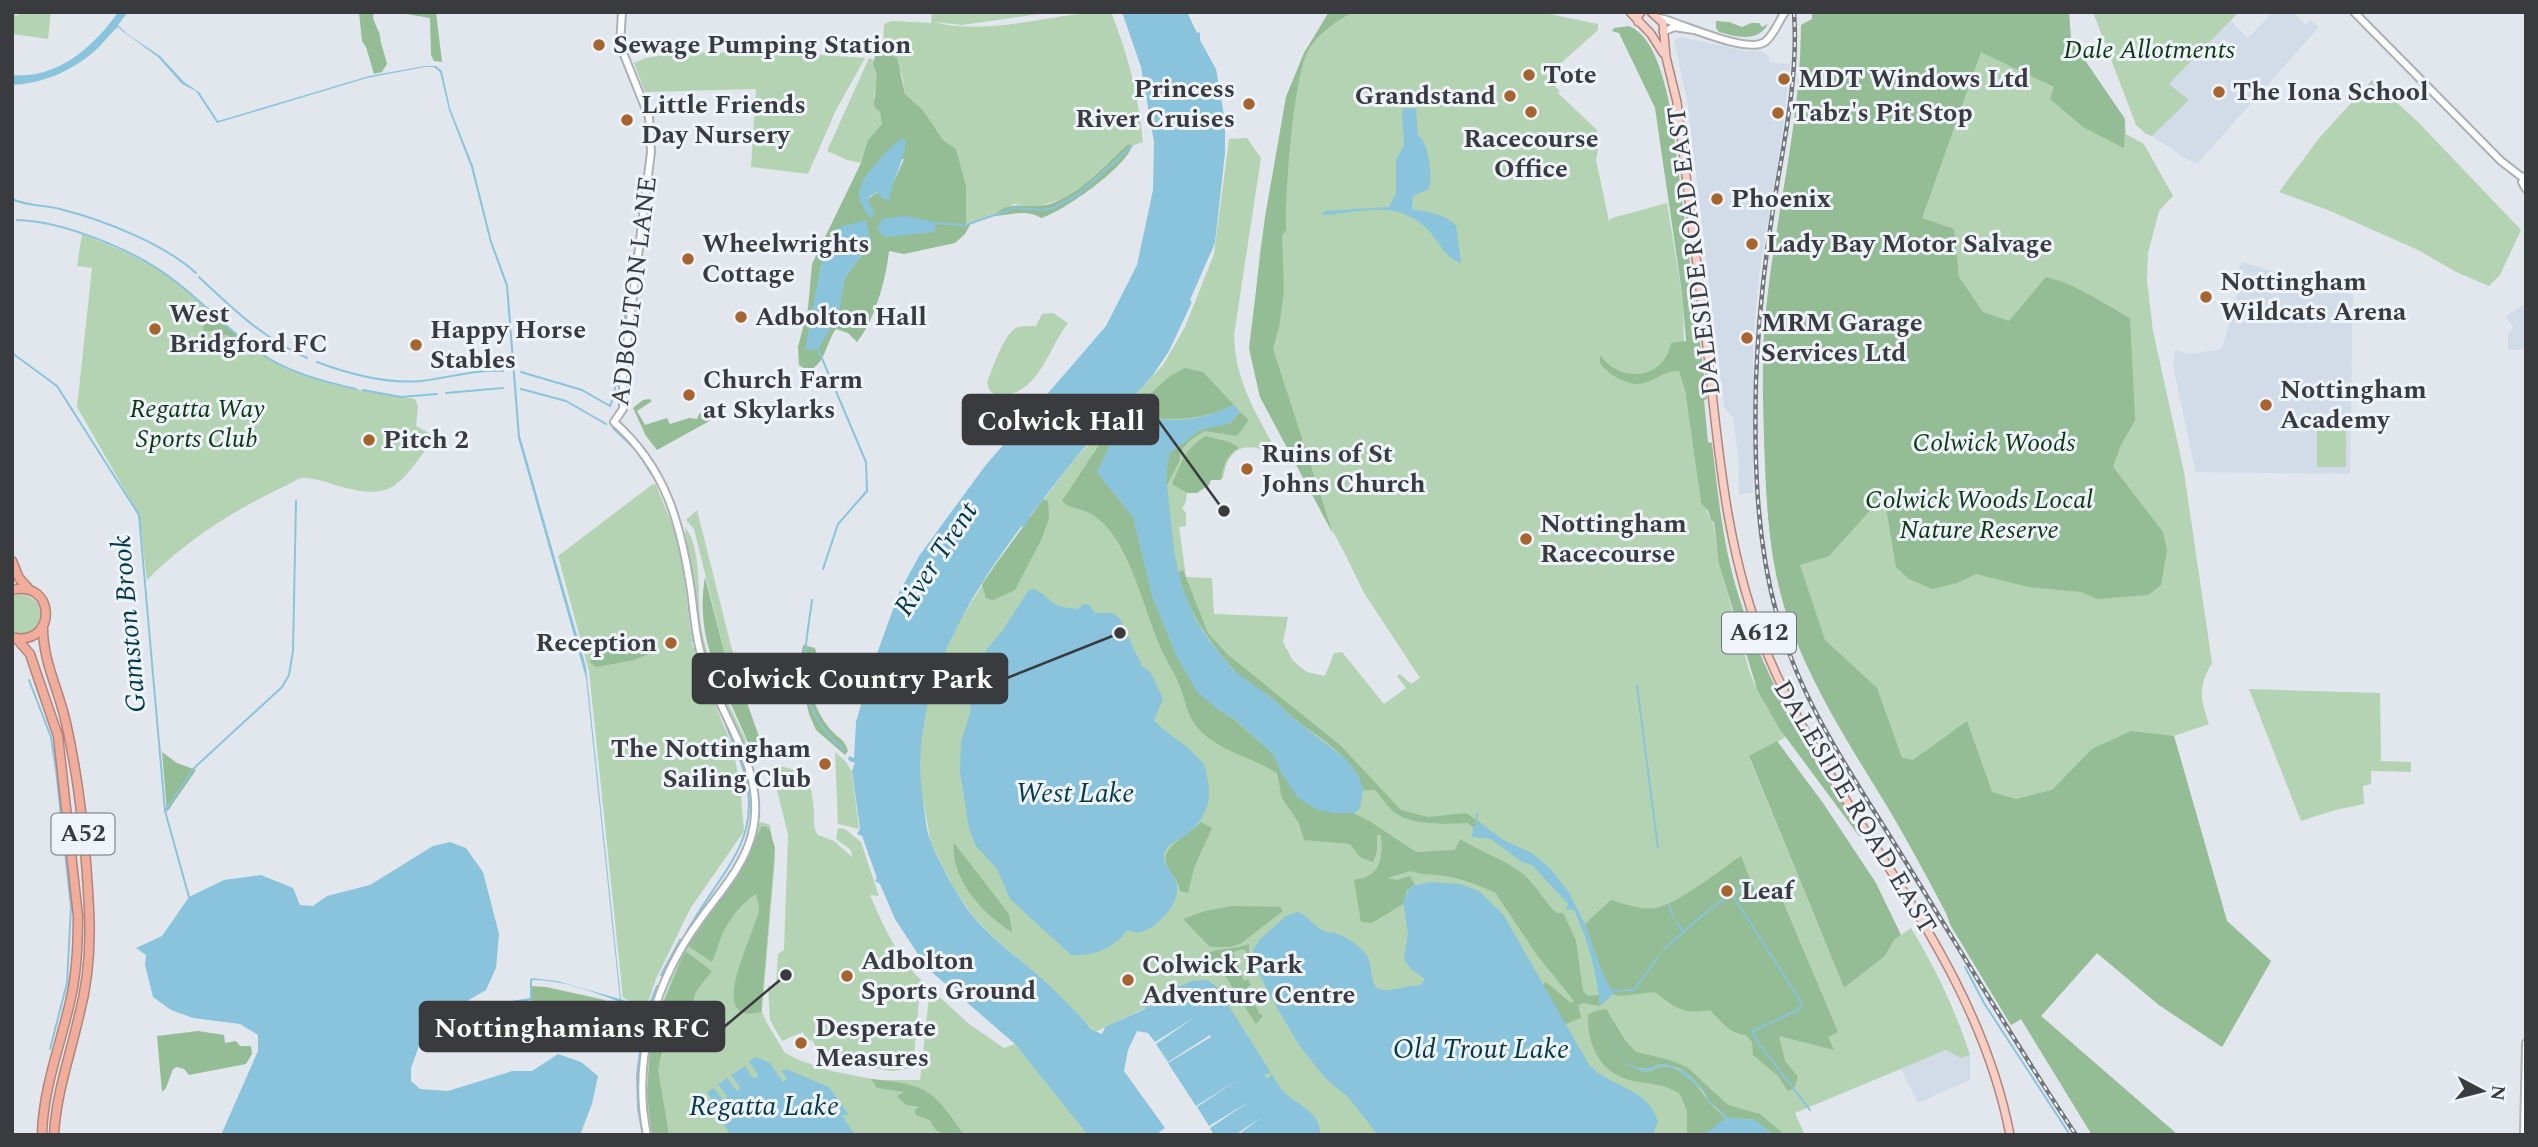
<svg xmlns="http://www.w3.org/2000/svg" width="2538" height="1147" font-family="Spectral,serif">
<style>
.built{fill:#d2dce8}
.green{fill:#b3d3b3}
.forest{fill:#94bc95;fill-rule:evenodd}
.water{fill:#89c4dc}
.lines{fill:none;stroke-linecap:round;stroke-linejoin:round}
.stream{stroke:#89c4dc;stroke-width:2}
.secondary-casing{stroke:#acb1b7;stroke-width:10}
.primary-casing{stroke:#b1857b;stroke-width:10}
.highway-casing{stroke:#b1857b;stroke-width:11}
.secondary{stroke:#fff;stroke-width:6}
.primary{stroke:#f7cec4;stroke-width:7}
.highway{stroke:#f1ad9c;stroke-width:8}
.rail-casing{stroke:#727579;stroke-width:4.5}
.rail{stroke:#eff4fa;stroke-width:2;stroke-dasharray:5;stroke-linecap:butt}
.poi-dot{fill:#a66530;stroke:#eff4fa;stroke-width:2.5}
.labels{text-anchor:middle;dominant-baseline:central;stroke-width:6;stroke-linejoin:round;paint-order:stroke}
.shield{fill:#eff4fa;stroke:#707276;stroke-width:2}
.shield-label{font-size:24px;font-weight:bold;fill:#393b3e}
.poi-label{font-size:26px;font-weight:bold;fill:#393b3e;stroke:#eff4fa;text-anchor:start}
.park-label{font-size:26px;font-style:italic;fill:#0c3812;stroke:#eff4fa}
.street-label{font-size:26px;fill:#393b3e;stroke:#eff4fa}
.water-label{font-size:28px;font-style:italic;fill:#033a4b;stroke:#eff4fa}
.leader{fill:none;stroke:#393b3e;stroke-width:2.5}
.callout-dot{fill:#393b3e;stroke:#eff4fa;stroke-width:2.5}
.callout{fill:#393b3e;stroke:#393b3e;stroke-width:2.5}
.callout-label{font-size:28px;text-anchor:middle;font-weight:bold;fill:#fff}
</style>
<rect width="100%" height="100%" fill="#e2e7ed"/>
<!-- built -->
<path class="built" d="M2273 12H2293L2306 25 2311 20 2319 27 2198 163 2188 160 2152 136 2188 100 2169 84 2231 21 2248 38Z
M1681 37 1746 51H1761L1768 55 1770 63 1790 64 1782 136 1759 275 1753 341V493L1739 495 1738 455 1733 418 1724 407 1687 100 1674 40Z
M2241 262 2353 295 2350 474 2196 472 2195 470 2173 366 2175 350 2190 354 2222 349 2238 291 2233 289Z
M2526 303V349L2508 350V336L2513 327 2506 316Z
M1947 1050 1961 1058 1970 1055V1080L1918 1103 1901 1069Z"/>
<!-- green -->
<path class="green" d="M21 12H51L48 39 12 34V14L18 16Z
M932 12H1054L962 25 933 22C991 37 1052 12 1111 12 1129 57 1138 95 1143 142L1132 146 1128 144 1085 184 1062 199 1036 207 1014 204 996 214 966 224V185L956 149 943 140 923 110 905 94 902 75 890 53 883 51 884 24 892 21 931 23Z
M1329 12H1540L1598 24V30L1549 74 1558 84 1555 87 1560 91 1558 93 1597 130 1598 150 1596 160 1609 221 1612 218 1667 203 1683 300 1685 390 1701 503C1708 508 1707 517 1713 522L1720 567 1749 670 1754 683 1786 737 1749 757 1844 988 1885 956 1894 940 1911 928C1936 969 1955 1009 1970 1055L1961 1058 1946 1050 1795 1113 1805 1135H1295L1194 985 1095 1032 1034 972 992 936 974 917 954 889 931 843 921 789 920 739 928 699 942 659 959 622 996 563 1073 461 1163 365 1185 327 1214 254 1229 139 1247 138 1261 158 1234 335C1235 383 1258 416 1279 456 1249 441 1228 443 1223 479L1210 478 1177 486 1187 493 1186 502 1182 508 1186 513V526L1179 527 1186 577 1212 578 1214 614 1288 617 1283 642 1293 661 1307 672 1325 676 1334 653 1342 652 1384 704 1406 688 1397 676 1400 674 1411 684 1420 678 1364 593 1344 552 1260 397 1250 353 1260 251 1286 97 1304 53Z
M1812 12H2069L2071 40 2125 119 2126 134 2144 144 2173 196 2159 211 2148 253 2147 280 2153 331 2184 472 2212 663C2198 686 2200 699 2209 724L2174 736 2227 921 2271 961 2222 1047 2159 1005 2097 953 2041 1016 2178 1135H2092L2021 1019 2011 1025 1951 926 1946 913C1927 877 1908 841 1887 806 1851 747 1813 689 1790 624 1768 562 1766 496 1764 430 1764 399 1762 367 1764 335 1771 229 1801 132 1801 25L1812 19Z
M2093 12H2239L2169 84 2189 100 2152 136 2146 134 2136 125Z
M685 52 806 54 865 58 836 110 808 174 751 167 756 89 645 92 634 63 646 58Z
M869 58 875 61 873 65 878 76 874 97 883 121 878 131 868 140 861 163 847 160 827 151Z
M2372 80 2418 122 2521 230 2500 275 2489 286 2456 272 2418 250 2328 210 2279 192 2320 137Z
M82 234C111 246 142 258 168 276 211 306 245 350 295 371 334 387 374 393 415 399L418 406 416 426 429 433 433 441C400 481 396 503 339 486 329 483 313 477 302 478 296 479 289 485 283 487 234 510 184 542 147 580L139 515 77 407 92 268 77 266Z
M1053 313 1068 323C1047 350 1039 396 997 396L990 391 987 383C992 370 1004 332 1018 327 1023 326 1031 326 1036 326L1042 314Z
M2317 421H2346V467H2317Z
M653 484 656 485 674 529 682 560 692 643 704 678 733 748 740 786 744 831 690 909 656 979 646 1008 623 998 589 671 558 556Z
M697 510 731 646 741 675 735 677 727 663 694 529 686 520Z
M685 527C699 544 699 584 699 605 700 652 725 696 745 738L748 752 709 670 699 630 683 533 686 532Z
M22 594C54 602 42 641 12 632V596Z
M2249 689 2380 693 2381 761 2411 762V772L2371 771V784L2363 786 2364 804 2335 810 2301 821Z
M835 752 846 762 852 772 859 829 838 824Z
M771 765C806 769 812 778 814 813 814 821 813 828 818 835L834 841 852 857 851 850 836 839 838 828 845 829 861 842 879 896 870 895C883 926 899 960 924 983L919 999 913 1068 892 1071 848 1064V1058L819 1052 812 1040 806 1041 803 1032 782 1041 770 1020 768 986H776L778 954 784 950 788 835Z
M761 822 770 825 775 858 762 1012 767 1023 785 1053 799 1060 831 1071 878 1080H920L930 988 969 1024 1004 1048 1015 1044 1084 1126 1088 1135H650L645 1112 663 1001 680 957 697 927 750 849 757 825Z"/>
<!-- forest -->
<path class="forest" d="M359 12H377L373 15C373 23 379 29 380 36 381 46 385 54 387 64L382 72 374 74 366 47 362 41Z
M395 12H436L442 62 434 61 431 55 430 18Z
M1329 12H1353C1335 22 1320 32 1309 49 1293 75 1285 196 1286 230L1282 235 1284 290 1279 327 1273 349 1333 534 1260 397 1249 348 1265 217 1286 97 1304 53Z
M1812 12H2069L2071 40 2125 119 2124 148 2083 127 2050 99 2054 87 1981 52 1922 218 1954 229 1959 277 1983 312 2009 321 2046 277C2076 284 2102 303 2130 318L2135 420 2120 447 2113 467 2163 532 2167 550 2161 585 2148 595 2097 599 2081 592 2029 587 1976 574 1957 583 1932 589 1909 579 1896 567 1884 495 1829 556 1800 565 1825 640 1877 688 1902 758 1913 760 1967 721 1992 792 2016 799 2052 790 2092 749 2131 731 2174 736 2227 921 2271 961 2222 1047 2159 1005 2097 953 2041 1016 2178 1135H2092L2021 1019 2011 1025 1951 926 1946 913C1927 877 1908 841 1887 806 1851 747 1813 689 1790 624 1768 564 1766 499 1764 436 1763 402 1762 369 1764 335 1771 229 1801 132 1801 25L1812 19Z
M1716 21 1729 22 1742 27 1751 23H1759L1762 27 1768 24C1757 43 1737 37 1719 32L1716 28Z
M1629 26C1656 37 1665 85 1671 111L1707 399 1704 400 1708 442 1712 443C1718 495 1723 547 1739 597 1766 683 1813 759 1862 835L1859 836 1779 728 1757 689 1719 564 1714 522 1711 520 1708 511 1701 503 1685 390 1679 371C1657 371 1649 390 1627 382 1615 378 1608 373 1600 363V355C1620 384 1664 380 1671 343L1686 341 1682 293 1655 108 1619 33 1612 31 1614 28Z
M883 51 897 58 905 94 923 110 943 140 956 149 966 185V225H970L965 234 955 243 904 254 889 251C886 279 875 320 857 342L848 333 836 329C825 344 826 364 808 371L799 365 798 347 808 308 812 264 861 163 868 140 882 124 880 112 874 106 877 75 873 64 875 56ZM904 159 890 190C880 192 872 192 867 202L861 203C857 185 867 176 877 163ZM872 246 859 258 845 278 818 284 821 265Z
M1128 144 1132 146C1126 167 1063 212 1041 218 1026 209 1012 215 994 216 1009 198 1030 210 1050 204 1081 193 1104 166 1128 144Z
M207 310 258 353 251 357 253 354 227 335 216 334 215 329 212 331H203Z
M1185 368 1203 372 1234 405C1203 419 1181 420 1148 418L1108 449 1097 472 1133 517 1153 599 1178 659 1216 708 1236 721 1273 754 1284 777 1371 822 1416 852 1455 850 1460 839C1481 852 1505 859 1524 875 1537 886 1544 902 1557 913H1563L1576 940 1583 991 1588 996 1599 995 1600 1006 1583 1003 1578 1005 1581 1018 1563 1025 1541 986 1546 982 1571 1003 1574 1001 1537 955 1495 892C1479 886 1461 878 1445 876 1433 874 1424 876 1411 871L1387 878 1397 880 1410 876 1415 885 1407 890 1403 904 1372 923 1361 922 1354 880C1381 877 1383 859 1381 835H1377V851L1373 862 1360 857 1350 844 1304 840 1299 823 1282 798 1277 773C1252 757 1219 752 1198 728 1187 716 1185 699 1179 684 1174 671 1165 659 1160 646 1144 609 1135 565 1111 532 1103 522 1094 513 1081 510 1073 507 1069 508 1062 501L1107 433 1170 376Z
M649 399 652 401 637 411 645 425 667 418 670 424 689 418 697 419 699 414 722 403 724 413 657 450 646 436 633 408 643 400Z
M1240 412 1249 420 1237 436 1204 431 1187 443 1181 451 1179 462 1167 485 1166 470 1170 453 1200 430 1230 423Z
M1205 436 1230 442 1239 448C1225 456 1224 465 1221 480H1211L1209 485 1197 493H1187L1172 484C1183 461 1182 452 1205 436Z
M1043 499 1048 501 1049 518 1042 538 1015 590 993 600 986 598 982 584Z
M1183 570 1208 633 1227 654 1341 746 1401 810 1428 817 1466 813 1481 823 1473 827 1468 823C1447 824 1409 826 1393 811 1386 805 1381 796 1375 790H1363C1355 758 1323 740 1297 721 1289 714 1281 706 1273 699 1261 689 1244 682 1234 670 1209 641 1187 610 1178 572Z
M705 577 727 663 735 677 741 675 745 697 764 751 752 753C729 691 693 648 705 577Z
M644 637 648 654 634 660 596 667 590 662 594 650 615 649 626 655Z
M803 645 815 648 816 652C814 659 809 666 809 673 809 692 818 716 831 730 840 740 844 738 848 751L845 755 816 730 809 714 799 669Z
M1777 741 1823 803 1876 883 1901 935 1894 940 1885 956 1844 988 1749 756Z
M162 752 177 763 196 770 167 812Z
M1201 822 1212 828 1194 868 1188 893 1180 891C1179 879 1169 873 1166 862 1161 847 1191 833 1201 822Z
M762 826 769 828 775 848 761 1012C703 1027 755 934 759 910 759 904 757 899 756 894 742 902 725 924 720 940 717 947 716 954 712 962L688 946 733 880Z
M954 843 1009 914 1012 932C983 915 950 878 954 843Z
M1741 856 1757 897 1778 890 1838 1032 1828 1037 1834 1050 1779 1036 1785 1061 1798 1077 1794 1088 1788 1091 1778 1076 1753 1055 1752 1042 1746 1035C1731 1035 1720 1020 1710 1010 1684 1015 1675 1008 1655 992L1620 996 1613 994 1602 972 1585 924 1611 900C1625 904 1640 910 1655 908 1678 904 1720 870 1741 856Z
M1232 906 1280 907 1283 911 1240 944 1230 947H1210L1183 919 1205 911Z
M1249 944V958L1244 949 1233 952 1244 981 1248 979 1251 985 1247 987 1259 1013 1263 1016 1256 1024 1218 965 1207 955C1214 947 1236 950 1249 944Z
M685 951 712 971 697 990 691 1005 670 1036 661 1055 658 1070 669 1135H652L647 1092 651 1033Z
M530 986 546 987 605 1000 594 1011 489 1023 467 1022 482 1013 533 1006Z
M1606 1009 1625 1040 1636 1052 1670 1060 1687 1067 1728 1105 1760 1114 1785 1135H1774L1752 1119 1728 1118C1723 1112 1712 1105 1708 1099 1700 1085 1687 1068 1668 1065 1652 1061 1652 1076 1627 1063L1643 1072C1651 1072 1657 1067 1665 1067 1684 1065 1699 1089 1708 1101 1712 1107 1719 1111 1724 1117V1121L1703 1135H1687V1111L1680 1094C1667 1084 1648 1084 1633 1081 1601 1074 1587 1046 1588 1015L1595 1011Z
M198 1031 224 1035 225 1043 236 1041 240 1046H251L252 1054 246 1064 189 1075 184 1069 177 1067 173 1069 166 1088 162 1092 157 1036Z
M871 1079C927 1085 932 1088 964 1135 947 1135 936 1136 930 1120L916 1115 915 1109 920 1107 906 1105 897 1096 904 1092 877 1088Z"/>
<!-- water -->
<path class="water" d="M118 12H128L118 25 127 34 160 56 184 82 199 92 218 121 369 76 425 66H436L442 71 450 108 473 166 492 242 508 285 520 436 586 667 621 999 647 1012 638 1072 642 1135 637 1109 636 1075 644 1012C609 998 570 980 532 980V1000L474 1010 464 1017V1028H458L457 1026 462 1025V1015L474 1007 530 998V981L531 978 557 981 620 999 586 678 518 438 506 286 490 242 471 167 449 110 440 72 434 67H425L367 78 217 123 196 91 182 84 158 57 118 28 124 32 118 27C111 32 106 40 99 47 75 70 45 83 12 85V75C56 80 95 46 118 12Z
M1122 12H1187L1197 33 1200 32V40L1216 69 1225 121V153L1215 243 1190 300 1192 302 1169 351 1153 375 1129 402 1110 418 1073 461 1030 516 1026 526 1021 527C962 606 908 698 923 800 925 814 926 829 931 842 935 854 942 864 947 876 955 890 963 904 973 916 990 937 1012 953 1032 970 1053 988 1074 1009 1092 1030L1102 1034 1105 1027 1145 1009V1001L1192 981 1208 980 1217 987 1271 1073 1264 1075 1267 1079 1272 1074C1276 1081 1280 1088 1285 1093 1300 1107 1321 1112 1320 1135H1238L1262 1117 1235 1135H1214L1210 1128 1250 1101 1209 1126 1197 1107 1239 1079 1196 1106 1168 1063 1211 1037 1210 1035 1168 1062 1156 1044 1195 1017 1155 1042 1148 1033 1137 1031 1128 1050 1124 1071 1165 1128 1159 1132 1161 1135H1088L1015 1044 927 968 895 919 880 884 875 881 877 878 862 836 857 834 860 829 852 770 855 763 848 760 849 756 854 758 856 722 871 670 899 593 919 556 985 466 1106 326 1137 265 1153 190 1154 142 1141 67Z
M1404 108 1416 109 1418 135C1429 142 1433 177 1429 189L1413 196 1412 209C1427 212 1446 214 1456 226L1461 263C1445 258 1441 245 1431 233 1400 198 1365 212 1324 215L1323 213 1324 211 1389 207 1396 193V160L1404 145 1402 112Z
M903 138 906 141C904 163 892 179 889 201L882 198 877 192 870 196 868 202 875 214 870 218C866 211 859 202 859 193 859 179 891 145 903 138Z
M904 216 931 221 936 226 935 232 885 237 877 229 882 219Z
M866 220 872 246 859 258 845 278 839 313 818 349 805 350 821 265 837 228Z
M1234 405 1240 412 1230 423 1200 430 1170 453 1166 470 1167 485 1174 550 1181 584 1195 618 1208 639 1234 671 1273 699 1294 719 1347 760 1359 776 1363 790 1360 808 1355 813H1332L1316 809 1298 798 1284 777 1273 754 1237 721 1216 708 1197 692 1178 659 1153 599 1133 517 1097 472 1108 449V444C1135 410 1145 421 1181 420 1200 419 1218 412 1234 405Z
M1034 589C1043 593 1046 598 1054 603 1061 608 1070 608 1078 609L1084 604 1089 605 1095 613H1114L1120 619 1142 666 1151 673 1163 699 1154 720C1167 735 1189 745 1202 762 1206 767 1206 772 1207 777 1213 801 1206 818 1187 834 1179 841 1166 843 1164 855 1163 865 1172 871 1175 879 1185 898 1160 927 1141 932 1135 934 1132 930 1126 931 1116 948 1090 957 1071 955L1010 899 997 869 976 846 969 829 960 772 961 742 971 710 967 691 971 677 980 665 986 650 1003 630 1028 591Z
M1481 823 1505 841 1532 853 1551 869 1568 891 1585 924 1602 972 1613 994 1600 1006C1597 973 1588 940 1574 910L1566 909 1568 904 1532 865 1522 862 1491 839 1472 837 1473 827Z
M450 842 466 848 483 872 499 934 496 968 486 990 427 1024 411 1068V1081L420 1089 448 1091 512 1071H532L558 1054 581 1062 598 1076 592 1104 580 1135H221L258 1051V1035L240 1024 193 1018 171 1010 153 997 145 965 146 955 136 948 162 936 189 897 224 880 261 875 293 888 300 905 313 906 327 896 370 885 433 846Z
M1431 882 1460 884 1479 891 1503 914 1588 1063C1608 1088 1648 1086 1658 1122L1653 1135H1378L1349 1098 1325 1078 1299 1045 1268 992 1253 960V950L1260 939 1286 916 1298 912C1308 916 1314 927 1324 931 1327 933 1331 932 1334 933 1345 936 1359 945 1366 954 1373 963 1369 984 1379 989 1387 993 1410 985 1421 985L1425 979 1411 969 1404 960 1408 933 1403 901 1411 886Z
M1597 1014 1626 1063 1642 1069 1667 1064 1686 1073 1704 1090 1709 1100 1728 1118 1755 1120 1774 1135H1703L1725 1119 1718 1109 1709 1103 1704 1092 1693 1082 1675 1069 1665 1066 1643 1072 1626 1064Z
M756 1057 770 1063 783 1082 787 1079 782 1071 786 1069 829 1087 849 1115H842L855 1135H731L713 1109 716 1107 707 1092 714 1088 722 1099 726 1100 727 1096 718 1084 727 1078 736 1090 739 1091 740 1087 731 1075 745 1066 753 1078H757L758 1075 749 1061Z"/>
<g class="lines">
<!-- stream -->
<path class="stream" d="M12 199C26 206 44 205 60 209 103 220 163 243 196 273
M17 220C63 221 134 250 171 278 201 300 227 329 257 351 286 372 322 381 356 389
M933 223 966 225 1015 208 1042 210 1053 208 1079 194 1132 146
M199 277C233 309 264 339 307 358
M818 349 866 462 867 491 838 524 823 569
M12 353 57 386 139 515 165 811 189 897
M317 362C349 374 387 384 421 381 448 378 475 369 503 371
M521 372 582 390 610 406 614 396 629 288
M521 389 566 401 606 424
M363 390 401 397 437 394
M446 393 503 388
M613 428 637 451 652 475
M687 587 693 641
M812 600C804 661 791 705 844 750
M695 649 734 745
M29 680 51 737 56 770 71 907 67 983 50 1049
M1637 686 1658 848
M165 811 193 769 282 687 289 675 293 651 296 501
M1477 825V814
M1731 893 1802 1003 1798 1010 1753 1031 1759 1044 1810 1110
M1669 905 1673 917
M1677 923 1683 931
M686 933C724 865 773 834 736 750
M1663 950 1711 908 1753 881
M1965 967 1984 1003 2070 1135
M661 975 680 940
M1610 990 1621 991
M1625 990H1634L1658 957
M647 1011 657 986"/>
<!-- secondary casing -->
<g class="secondary-casing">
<path id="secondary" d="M622 12 620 45 649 117 651 152 623 376V409L614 422C666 468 681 524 691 591 694 615 696 641 704 664 722 720 768 772 752 834 743 869 717 895 697 924 654 984 632 1062 647 1135
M2354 12 2501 161 2523 178
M1660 18C1681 23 1750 56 1766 41 1774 34 1779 21 1785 12
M1663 32 1674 27 1694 30
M2525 176 2522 182 2526 189
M2524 1135 2526 1043"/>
</g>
<!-- primary casing -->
<g class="primary-casing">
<path id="primary" d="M1630 12 1651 34 1663 53
M1651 12 1663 23 1666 57 1677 102C1688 187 1698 271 1708 355 1719 456 1727 558 1767 653 1837 822 1974 948 2010 1135
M1638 22V16L1641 12"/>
</g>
<!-- highway casing -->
<g class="highway-casing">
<path id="highway" d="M12 561 19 578 28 588
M12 590C55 579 58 644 15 638
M43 625C42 660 59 690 66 723 80 784 86 847 89 909 91 946 88 984 78 1020 69 1059 56 1095 54 1135
M16 638 30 654 33 663 58 736 78 916C78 945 77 974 70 1002 60 1046 43 1089 42 1135"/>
</g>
<!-- secondary -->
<use href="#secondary" class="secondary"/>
<!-- primary -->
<use href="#primary" class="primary"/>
<!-- highway -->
<use href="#highway" class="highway"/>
<!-- rail casing -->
<g class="rail-casing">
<path id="rail" d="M1794 12C1799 84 1781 152 1771 223 1763 275 1758 327 1756 380 1754 458 1756 540 1777 615 1800 702 1853 776 1899 851 1958 946 2014 1042 2076 1135"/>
</g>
<!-- rail -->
<use href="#rail" class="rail"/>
</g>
<!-- markers -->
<g class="poi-dot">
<circle cx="599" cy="45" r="7"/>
<circle cx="1529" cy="75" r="7"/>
<circle cx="1784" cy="79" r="7"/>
<circle cx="2219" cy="92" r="7"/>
<circle cx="1510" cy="96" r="7"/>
<circle cx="1249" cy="104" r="7"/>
<circle cx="1531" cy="112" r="7"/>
<circle cx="1778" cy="113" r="7"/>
<circle cx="627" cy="120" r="7"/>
<circle cx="1717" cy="199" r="7"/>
<circle cx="1752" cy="244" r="7"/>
<circle cx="688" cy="259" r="7"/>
<circle cx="2206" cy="297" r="7"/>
<circle cx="741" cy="317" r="7"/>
<circle cx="155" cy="329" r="7"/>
<circle cx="1747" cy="338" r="7"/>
<circle cx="416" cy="345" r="7"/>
<circle cx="689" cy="395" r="7"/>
<circle cx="2266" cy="405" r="7"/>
<circle cx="369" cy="440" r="7"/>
<circle cx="1247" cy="469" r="7"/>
<circle cx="1526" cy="539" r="7"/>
<circle cx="671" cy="643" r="7"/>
<circle cx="825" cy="764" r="7"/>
<circle cx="1727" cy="891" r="7"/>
<circle cx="847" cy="976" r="7"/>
<circle cx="1128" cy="980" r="7"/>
<circle cx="801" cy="1043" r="7"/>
</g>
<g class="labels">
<!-- shield labels -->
<g class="shield">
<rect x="1722" y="612.5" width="74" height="41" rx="5"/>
<rect x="51.5" y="813.5" width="63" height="41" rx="5"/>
</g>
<g class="shield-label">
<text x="1759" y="633">A612</text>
<text x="83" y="834">A52</text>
</g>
<!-- poi labels -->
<g class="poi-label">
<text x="613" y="45">Sewage Pumping Station</text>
<text x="1543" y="75">Tote</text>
<text x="1798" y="79">MDT Windows Ltd</text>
<text x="1235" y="89" text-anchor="end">Princess<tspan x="1235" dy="30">River Cruises</tspan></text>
<text x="2233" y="92">The Iona School</text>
<text x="1496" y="96" text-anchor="end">Grandstand</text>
<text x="641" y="105">Little Friends<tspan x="641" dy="30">Day Nursery</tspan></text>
<text x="1792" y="113">Tabz's Pit Stop</text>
<text x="1531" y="139" text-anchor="middle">Racecourse<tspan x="1531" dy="30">Office</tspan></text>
<text x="1731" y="199">Phoenix</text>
<text x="702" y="244">Wheelwrights<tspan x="702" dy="30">Cottage</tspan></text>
<text x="1766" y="244">Lady Bay Motor Salvage</text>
<text x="2220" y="282">Nottingham<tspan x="2220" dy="30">Wildcats Arena</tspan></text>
<text x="169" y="314">West<tspan x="169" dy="30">Bridgford FC</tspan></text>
<text x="755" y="317">Adbolton Hall</text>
<text x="1761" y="323">MRM Garage<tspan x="1761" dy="30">Services Ltd</tspan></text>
<text x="430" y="330">Happy Horse<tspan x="430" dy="30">Stables</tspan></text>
<text x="703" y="380">Church Farm<tspan x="703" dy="30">at Skylarks</tspan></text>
<text x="2280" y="390">Nottingham<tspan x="2280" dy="30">Academy</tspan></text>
<text x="383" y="440">Pitch 2</text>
<text x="1261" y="454">Ruins of St<tspan x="1261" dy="30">Johns Church</tspan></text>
<text x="1540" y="524">Nottingham<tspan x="1540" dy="30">Racecourse</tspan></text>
<text x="657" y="643" text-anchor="end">Reception</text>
<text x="811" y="749" text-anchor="end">The Nottingham<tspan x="811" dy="30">Sailing Club</tspan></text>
<text x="1741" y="891">Leaf</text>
<text x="861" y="961">Adbolton<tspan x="861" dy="30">Sports Ground</tspan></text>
<text x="1142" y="965">Colwick Park<tspan x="1142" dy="30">Adventure Centre</tspan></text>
<text x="815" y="1028">Desperate<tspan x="815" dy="30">Measures</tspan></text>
</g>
<!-- park labels -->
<g class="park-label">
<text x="2149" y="50">Dale Allotments</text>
<text x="197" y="409">Regatta Way<tspan x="197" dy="30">Sports Club</tspan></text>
<text x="1994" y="443">Colwick Woods</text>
<text x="1979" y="500">Colwick Woods Local<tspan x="1979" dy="30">Nature Reserve</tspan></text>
</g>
<!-- street labels -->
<g class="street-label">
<text transform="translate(1694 251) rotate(-97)">DALESIDE ROAD EAST</text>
<text transform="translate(634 291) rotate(-83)">ADBOLTON LANE</text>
<text transform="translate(1855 807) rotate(59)">DALESIDE ROAD EAST</text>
</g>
<!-- water labels -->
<g class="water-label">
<text transform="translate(936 559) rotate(-57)">River Trent</text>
<text transform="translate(129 624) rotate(-95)">Gamston Brook</text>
<text x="1075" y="793">West Lake</text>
<text x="1481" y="1049">Old Trout Lake</text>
<text x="764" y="1106">Regatta Lake</text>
</g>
</g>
<!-- callouts -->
<path class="leader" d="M1224 511L1158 420M1120 633L1007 678M786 975L724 1027"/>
<g class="callout-dot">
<circle cx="1224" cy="511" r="7"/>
<circle cx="1120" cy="633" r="7"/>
<circle cx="786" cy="975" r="7"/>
</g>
<g class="callout">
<rect x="963" y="395" width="195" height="49" rx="7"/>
<rect x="693" y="654" width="314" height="49" rx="7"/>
<rect x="420" y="1002" width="304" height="49" rx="7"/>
</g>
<g class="callout-label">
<text x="1061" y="430">Colwick Hall</text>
<text x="850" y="688">Colwick Country Park</text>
<text x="572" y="1037">Nottinghamians RFC</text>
</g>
<!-- border -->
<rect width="2538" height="1147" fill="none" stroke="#393b3e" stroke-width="28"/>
<!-- north arrow -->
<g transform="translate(2482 1091) rotate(97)" stroke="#eff4fa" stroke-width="5" paint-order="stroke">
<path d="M0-5L12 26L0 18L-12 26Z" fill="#393b3e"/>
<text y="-10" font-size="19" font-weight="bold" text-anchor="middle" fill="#393b3e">N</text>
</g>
</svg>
